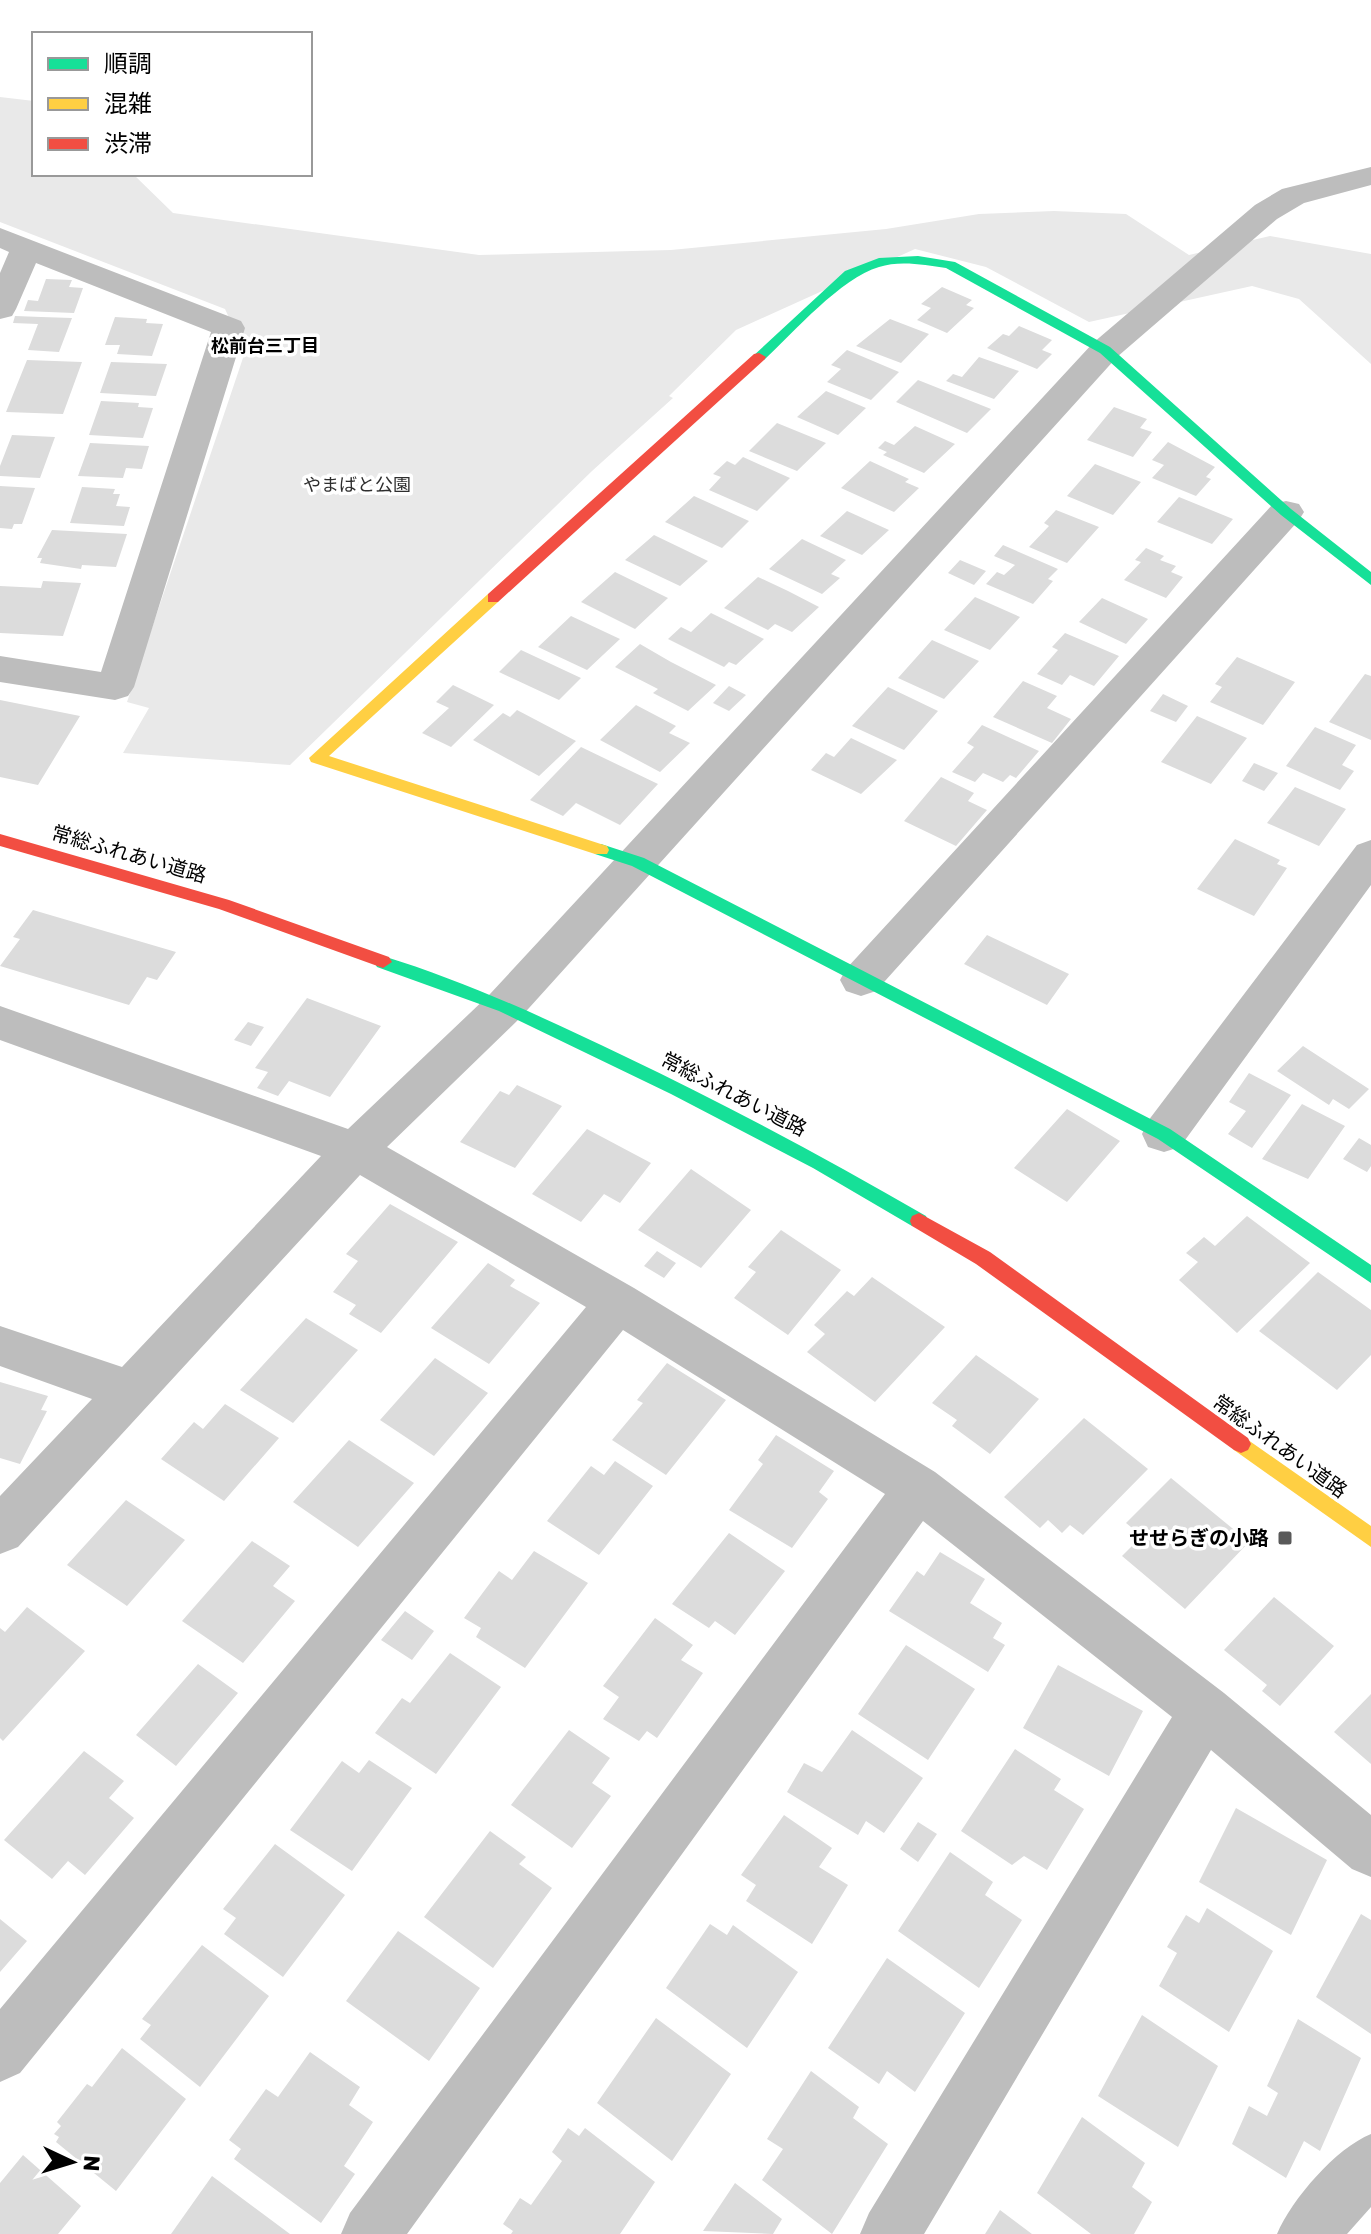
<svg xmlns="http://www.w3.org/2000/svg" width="1371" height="2234" font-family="Rubik,'Noto Sans JP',sans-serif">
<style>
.green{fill:#e9e9e9}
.building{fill:#dcdcdc}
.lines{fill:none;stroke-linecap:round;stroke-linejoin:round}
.street{fill:#bdbdbd;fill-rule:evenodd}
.fast{fill:#16e098;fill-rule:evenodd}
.slow{fill:#ffcf43;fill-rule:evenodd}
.jam{fill:#f24e42;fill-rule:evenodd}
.poi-dot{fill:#595959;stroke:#fff;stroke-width:3}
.labels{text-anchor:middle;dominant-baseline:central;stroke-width:7;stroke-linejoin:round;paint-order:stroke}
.far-neighbourhood-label{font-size:18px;font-weight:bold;fill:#000;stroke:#fff}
.far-park-label{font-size:18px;fill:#2e2e2e;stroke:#fff}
.street-label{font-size:20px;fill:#000;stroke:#fff}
.poi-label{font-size:20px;font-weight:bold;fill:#000;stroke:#fff;text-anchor:end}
</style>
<rect width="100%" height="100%" fill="#fff"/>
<!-- green -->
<path class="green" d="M0 97 34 101V174H133L173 213 479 255 671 250 886 229 979 214 1054 211 1126 214 1189 255 1270 236 1371 254V364L1299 299 1252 286 1089 322 986 267 915 249 736 330 669 396 673 398 592 471 290 765 123 753 149 708 127 702 245 352 225 309 0 222Z"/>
<!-- building -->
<path class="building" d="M46 279 72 280 69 287 83 288 74 313 24 311 28 300 38 301Z
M942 287 972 300 966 305 974 308 947 333 917 320 931 308 921 304Z
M15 316 41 317 72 318 59 352 28 350 38 324 13 323Z
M115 317 147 319 146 323 163 324 152 356 117 354 120 345H105Z
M890 319 929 334 901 363 856 346Z
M1019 326 1052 340 1042 350 1052 354 1037 369 987 348 1003 334 1009 336Z
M847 350 899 372 871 400 827 382 841 369 831 365Z
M979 357 1019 371 994 399 946 381 953 374 962 377Z
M27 360 82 362 63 414 6 412Z
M111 362 167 364 156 396 100 393Z
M918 380 991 409 967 433 896 402Z
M826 391 866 408 838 435 797 417Z
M101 401 139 403 138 407 153 408 143 438 89 435Z
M1114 407 1147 419 1140 428 1152 432 1133 457 1087 440Z
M777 423 826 443 797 471 749 451Z
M915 426 955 444 924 473 883 455 887 452 878 448 885 441 894 445Z
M12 435 55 437 40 478 0 476V466Z
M1168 442 1215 467 1206 477 1211 479 1196 496 1152 478 1164 465 1152 460Z
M90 443 149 446 142 469 126 468 123 478 78 476Z
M743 457 790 478 757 511 709 490 721 477 713 474 727 461 735 465Z
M870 461 909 479 905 482 919 488 894 512 841 488Z
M1095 464 1141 482 1113 515 1067 496Z
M0 486 35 488 22 524H14L12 529 0 528Z
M82 487 115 489 113 494H120L116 506 130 507 124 526 70 523Z
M694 496 749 521 722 548 665 522Z
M1179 497 1233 519 1212 544 1157 522Z
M1056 510 1099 527 1067 563 1029 547 1049 526 1044 523Z
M847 511 889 530 862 555 820 536Z
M52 530 127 534 116 567 82 565 81 569 40 563 42 558H37Z
M654 535 708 561 680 586 625 560Z
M802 539 846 560 831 574 840 578 822 594 769 569Z
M1003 545 1058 569 1048 579 1053 581 1033 604 986 584 997 572 1004 575 1015 565 994 556Z
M1146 548 1164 556 1160 560 1176 566 1171 572 1183 577 1166 598 1124 580 1141 562 1135 560Z
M960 560 986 571 974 585 948 573Z
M615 572 668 598 635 629 581 602Z
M758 577 788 591 819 607 792 632 775 624 768 630 724 608Z
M43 581 81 583 63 636 0 633V586L41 588Z
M975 597 1020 617 990 650 944 630Z
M1102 598 1148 619 1126 644 1079 622Z
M711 613 764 639 736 665 729 662 724 667 668 639 681 627 691 632Z
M571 616 620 639 587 670 538 647Z
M1065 633 1119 656 1094 686 1070 675 1062 685 1037 674 1058 650 1052 647Z
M932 640 979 661 944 699 898 678Z
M640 644 671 662 716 685 688 711 653 693 658 689 615 667Z
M521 650 581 678 559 700 499 672Z
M1237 657 1295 682 1263 725 1210 702 1222 687 1215 684Z
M1365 674 1371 676V740L1329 722Z
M1023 681 1057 696 1047 708 1071 719 1052 743 993 717Z
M453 685 494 705 451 747 422 733 449 708 436 702Z
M729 686 746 695 729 711 713 703Z
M888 687 938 711 904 750 852 726Z
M1163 694 1188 706 1176 722 1150 711Z
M0 700 80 716 38 785 0 777Z
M636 705 676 726 669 733 690 743 660 772 600 740Z
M517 710 576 741 539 776 473 740 503 713 510 717Z
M1197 716 1247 738 1211 784 1161 762Z
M982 725 1039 751 1016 778 1010 775 1003 782 983 773 975 782 952 772 974 747 967 743Z
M1315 727 1356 745 1342 765 1354 771 1340 790 1286 766Z
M851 738 897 760 861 794 811 770 826 753 834 757Z
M581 747 658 784 620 825 576 803 563 816 530 800Z
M1254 763 1278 773 1264 791 1242 781Z
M941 777 974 793 968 801 987 810 956 846 904 821Z
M1295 787 1346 809 1319 846 1267 823Z
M1235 839 1280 860 1277 864 1287 868 1254 916 1197 889Z
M33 910 176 952 157 980 147 977 129 1005 0 966 20 939 13 937Z
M987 935 1069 974 1047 1005 964 964Z
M307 998 381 1026 330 1097 289 1081 278 1096 257 1088 268 1072 255 1068Z
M248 1022 264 1027 251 1046 234 1040Z
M1303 1046 1369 1089 1349 1109 1333 1099 1329 1105 1277 1071Z
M1249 1073 1291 1095 1252 1148 1228 1134 1246 1111 1229 1102Z
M517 1085 562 1106 515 1168 460 1142 500 1091 509 1095Z
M1302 1104 1345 1126 1308 1179 1262 1159Z
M1067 1109 1120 1141 1067 1202 1014 1168Z
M587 1129 651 1163 620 1203 604 1194 581 1222 532 1194Z
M1359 1138 1371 1145V1166L1367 1172 1343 1159Z
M691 1169 751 1210 701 1268 638 1230Z
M390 1204 458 1242 381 1333 349 1314 356 1305 333 1292 358 1261 346 1254Z
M1247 1216 1310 1263 1237 1333 1179 1280 1198 1262 1186 1253 1204 1237 1215 1246Z
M781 1230 841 1270 788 1335 734 1298 756 1272 748 1267Z
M657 1251 676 1263 664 1278 644 1266Z
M488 1263 515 1280 510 1286 540 1303 489 1364 431 1328Z
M1318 1272 1371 1310V1355L1337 1390 1259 1331Z
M872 1277 945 1327 875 1402 807 1352 825 1334 814 1325 847 1291 854 1296Z
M306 1318 358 1350 293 1423 240 1390Z
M976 1355 1039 1399 990 1454 952 1426 957 1420 932 1403Z
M435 1358 488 1393 434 1456 380 1420Z
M667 1363 726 1400 666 1475 612 1440 643 1403 637 1400Z
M0 1382 48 1396 41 1410 47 1411 20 1464 0 1458Z
M225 1404 279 1438 224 1501 161 1459 194 1422 203 1429Z
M1084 1418 1148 1469 1083 1535 1070 1525 1062 1533 1048 1520 1040 1528 1004 1497Z
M776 1435 834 1471 819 1492 828 1499 792 1548 729 1510 763 1464 758 1460Z
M349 1440 414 1483 358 1547 293 1502Z
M615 1461 653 1486 599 1555 547 1521 591 1466 604 1475Z
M1171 1478 1249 1542 1185 1609 1122 1556 1142 1536 1126 1523Z
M126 1500 185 1540 127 1606 67 1565Z
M729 1533 785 1571 735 1635 715 1621 709 1628 672 1604Z
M252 1541 290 1566 273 1586 295 1601 243 1663 182 1621Z
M534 1551 588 1583 525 1668 476 1637 481 1628 464 1618 499 1571 512 1580Z
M940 1552 985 1579 970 1603 1002 1623 993 1638 1005 1645 988 1672 889 1611 917 1571 924 1576Z
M1274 1597 1334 1646 1280 1706 1262 1691 1267 1685 1224 1650Z
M27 1607 85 1651 3 1741 0 1738V1628L5 1632Z
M405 1611 434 1631 412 1660 381 1640Z
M655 1618 693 1645 681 1660 703 1673 657 1738 647 1731 639 1741 603 1719 619 1697 603 1686Z
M906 1645 975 1689 928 1760 858 1714Z
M450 1653 501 1687 436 1774 375 1733 402 1698 410 1703Z
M198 1664 238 1693 176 1766 136 1735Z
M1058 1665 1143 1711 1109 1776 1023 1728Z
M1371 1694V1764L1334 1732Z
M569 1730 610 1758 592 1783 611 1796 572 1848 511 1805Z
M852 1730 923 1778 884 1833 866 1821 858 1835 787 1792 804 1763 822 1772Z
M1015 1749 1061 1779 1054 1790 1084 1809 1047 1870 1024 1856 1012 1865 961 1831Z
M84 1751 124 1781 109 1798 134 1818 85 1875 68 1861 52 1879 4 1840Z
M369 1760 412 1788 352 1871 290 1830 342 1761 359 1773Z
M1236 1808 1327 1860 1291 1935 1199 1882Z
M784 1815 832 1848 819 1867 848 1885 812 1944 746 1901 756 1885 741 1875Z
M918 1822 937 1834 918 1862 900 1849Z
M490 1831 526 1857 519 1864 552 1888 493 1968 424 1917Z
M275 1844 345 1895 283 1977 224 1934 236 1918 223 1909Z
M950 1852 993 1882 985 1895 1022 1920 979 1988 898 1931Z
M1207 1908 1273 1951 1229 2032 1159 1986 1177 1953 1167 1947 1186 1915 1199 1923Z
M1361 1914 1371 1920V2034L1316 1997Z
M0 1919 27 1941 0 1972Z
M710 1924 727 1935 733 1925 798 1972 747 2048 666 1988Z
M398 1931 480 1988 429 2061 346 2001Z
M202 1945 269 1996 200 2087 140 2039 151 2025 142 2019Z
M887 1958 965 2013 915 2092 887 2071 879 2084 828 2048Z
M1142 2015 1218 2066 1178 2147 1098 2096Z
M656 2018 731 2074 672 2161 597 2103Z
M1298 2019 1361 2058 1320 2151 1304 2141 1286 2178 1232 2144 1249 2106 1267 2116 1278 2093 1267 2086Z
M122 2048 186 2099 116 2191 56 2142 59 2137 54 2134 61 2126 57 2122 87 2084 92 2087Z
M310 2052 360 2087 349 2105 373 2122 344 2166 355 2174 321 2223 234 2159 241 2149 229 2140 266 2089 278 2097Z
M811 2071 859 2107 853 2118 888 2144 832 2234 762 2180 783 2149 767 2139Z
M1082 2117 1145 2163 1132 2187 1152 2202 1134 2234H1091L1037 2193Z
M568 2128 579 2136 585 2128 655 2182 620 2234H511L513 2231 503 2224 520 2198 531 2205 562 2161 552 2152Z
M23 2155 81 2206 58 2234H0V2183Z
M212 2176 290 2234H171Z
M735 2183 782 2219 773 2234 703 2231Z
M1000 2210 1032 2234H985Z"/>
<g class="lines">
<!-- street -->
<path class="street" d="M1371 167V185L1304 203 1277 219 1117 357 520 1018 387 1147 634 1288 935 1472 1224 1693 1371 1815V1877L1352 1869 1211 1750 924 2234H860L869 2213 1172 1717 923 1521 407 2234H341L350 2213 885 1494 623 1330 20 2073 0 2082V2009L586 1307 360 1175 18 1547 0 1554V1496L92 1399 0 1366V1326L122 1367 321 1156 0 1040V1006L348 1129 490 994 1093 343 1255 205 1282 189Z
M0 228 241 321 245 328 134 687 128 696 115 700 0 682V656L101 672 211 332 36 263 16 309 12 316 0 319V273L9 252 0 248Z
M1286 501 1299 504 1304 512 1299 520 876 991 861 996 846 991 840 980 846 969 1273 504Z
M1371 840V885L1180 1147 1164 1152 1148 1147 1142 1134 1148 1121 1357 845Z
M1371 2134V2207L1347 2234H1277C1292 2199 1336 2148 1371 2134Z"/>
<!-- fast -->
<path class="fast" d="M918 256 955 262 1110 347 1291 509 1371 572V585L1281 515 1100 353 946 268C925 265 900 260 879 267 841 278 794 332 764 360H754L752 357 845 271 879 258Z
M601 844 644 858 1170 1129 1371 1265V1283L1158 1139 632 866 595 854 593 850Z
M383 956C467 982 545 1018 624 1056 727 1105 827 1159 926 1216L928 1221 926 1226H912L813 1168 671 1094 499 1011 377 967 374 962Z"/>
<!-- slow -->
<path class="slow" d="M493 593 498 594V602L329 756 607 846 609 850 607 854H595L311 762 309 758 488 594Z
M1241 1435 1371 1526V1547L1234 1450 1231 1444 1234 1438Z"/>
<!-- jam -->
<path class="jam" d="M759 353 766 357 764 360 498 602H488V594L754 354Z
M0 834 229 900 389 957 392 962 383 968 219 909 0 846Z
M919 1213 990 1252 1248 1438 1251 1444 1248 1450 1241 1453 1234 1450 976 1264 912 1226 910 1221 912 1216Z"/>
</g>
<!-- markers -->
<rect class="poi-dot" x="1277" y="1530" width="16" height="16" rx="4"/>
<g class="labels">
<!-- far-neighbourhood labels -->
<g class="far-neighbourhood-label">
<text x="265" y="346">松前台三丁目</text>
</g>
<!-- far-park labels -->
<g class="far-park-label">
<text x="357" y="485">やまばと公園</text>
</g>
<!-- street labels -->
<g class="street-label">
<text transform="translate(129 854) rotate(16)">常総ふれあい道路</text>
<text transform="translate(734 1094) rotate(27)">常総ふれあい道路</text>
<text transform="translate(1280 1446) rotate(36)">常総ふれあい道路</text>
</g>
<!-- poi labels -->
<g class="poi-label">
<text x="1269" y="1538">せせらぎの小路</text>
</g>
</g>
<!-- legend -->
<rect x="32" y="32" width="280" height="144" fill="#ffffff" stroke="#999999" stroke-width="2"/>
<rect x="48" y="58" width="40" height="12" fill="#16e098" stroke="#999999" stroke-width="2"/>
<text x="104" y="72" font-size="24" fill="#000000">順調</text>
<rect x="48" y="98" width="40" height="12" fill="#ffcf43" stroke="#999999" stroke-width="2"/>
<text x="104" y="112" font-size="24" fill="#000000">混雑</text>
<rect x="48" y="138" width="40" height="12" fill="#f24e42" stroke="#999999" stroke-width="2"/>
<text x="104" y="152" font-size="24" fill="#000000">渋滞</text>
<!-- north arrow -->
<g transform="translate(72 2162) rotate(94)" stroke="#ffffff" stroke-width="6" paint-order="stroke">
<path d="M0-6L14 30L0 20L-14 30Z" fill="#000000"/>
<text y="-12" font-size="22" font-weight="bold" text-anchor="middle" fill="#000000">N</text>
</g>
</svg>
